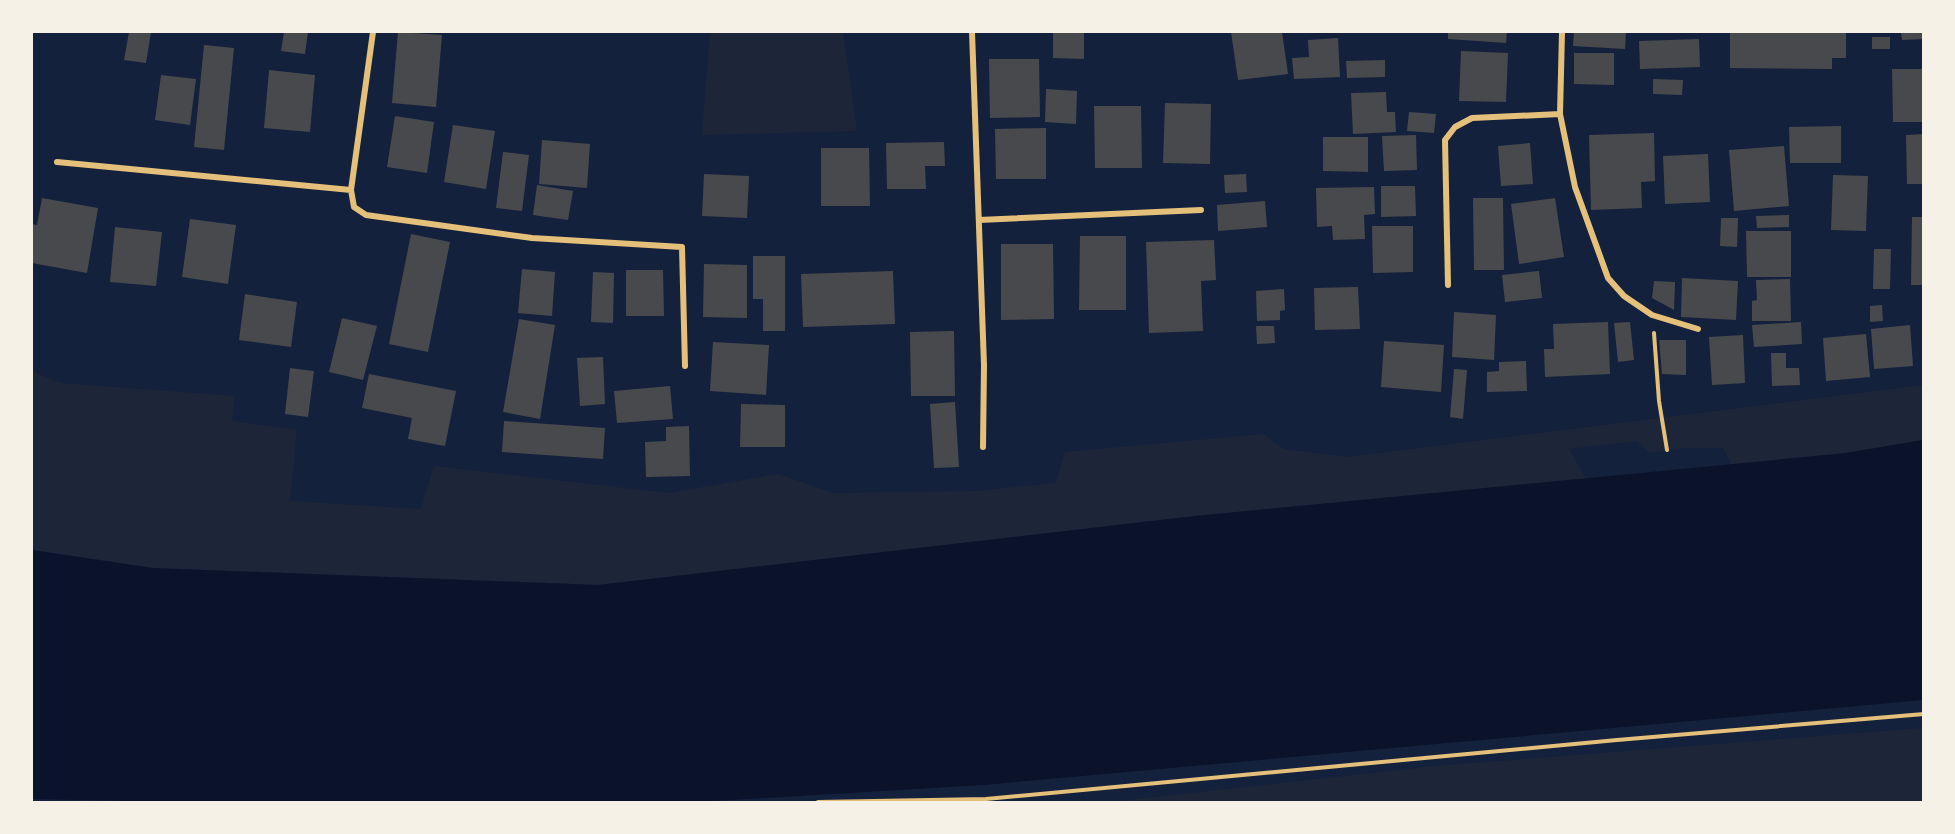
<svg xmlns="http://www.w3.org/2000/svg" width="1955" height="834" font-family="Ubuntu,sans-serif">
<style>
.green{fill:#1d2539}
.water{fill:#0b132b}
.building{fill:#48494c}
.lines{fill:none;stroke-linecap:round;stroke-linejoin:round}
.path{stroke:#e5c07b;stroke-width:4}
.minor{stroke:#e5c07b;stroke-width:6}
</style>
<rect width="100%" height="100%" fill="#14213d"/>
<!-- green -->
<path class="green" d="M710 32H843L857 131 702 135Z
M32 371 60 383 235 396 232 421 297 430 290 501 421 509 434 466 668 493 778 474 833 493 976 491 1056 483 1065 452 1264 434 1283 449 1347 457 1923 385 1924 440 1846 453 1732 465 1723 448H1682L1650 453 1637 441 1569 449 1586 479 1195 516 598 585 153 568 32 550Z
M1923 728V802H1110L1435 766Z"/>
<!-- water -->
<path class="water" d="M1923 440V700L984 785 697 802H172L32 799V550L153 568 598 585 1195 516 1846 453Z"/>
<!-- building -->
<path class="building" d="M129 32H151L146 63 124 60Z
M284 32H308L305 54 281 51Z
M398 32 442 35 436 107 392 103Z
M1053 32H1084V59L1053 58Z
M1231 32H1282L1288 74 1238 80Z
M1448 32H1507L1506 43 1448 39Z
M1574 32H1626L1625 49 1573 46Z
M1730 32H1846V58H1832V69L1730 68Z
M1901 32H1924V39L1902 40Z
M1872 37H1890V49H1872Z
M1338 38 1340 77 1294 79 1292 58 1309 57 1308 40Z
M1699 39 1700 67 1640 69 1639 41Z
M204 45 234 48 224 150 194 147Z
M1461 51 1508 53 1506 102 1459 101Z
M1574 53H1614V85L1574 84Z
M989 59H1039L1040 117 990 118Z
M1385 60V77L1347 78 1346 61Z
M1892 69H1924V122H1893Z
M269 70 315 75 310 132 264 128Z
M161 75 196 79 190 125 155 120Z
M1653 79 1683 80 1682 95 1653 94Z
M1046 89 1077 91 1076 124 1045 122Z
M1386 92 1387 112H1395L1396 132 1353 134 1351 93Z
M1165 103 1211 104 1210 164 1163 163Z
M1094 106H1141L1142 168H1095Z
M1409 112 1436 114 1434 133 1407 131Z
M395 116 434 122 427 173 387 167Z
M453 125 495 131 486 189 444 182Z
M1841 126V163H1790L1789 127Z
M1046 128V179H996L995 129Z
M1654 133 1655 181 1641 182 1642 208 1591 210 1589 135Z
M1924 134V184H1907L1906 135Z
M1416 135 1417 170 1384 171 1382 136Z
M1323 137H1368V172L1323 171Z
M542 140 590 144 587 188 539 184Z
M944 142 945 166H925L926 189H887L886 143Z
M1530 143 1533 184 1501 186 1498 146Z
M1784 146 1789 206 1734 211 1729 150Z
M821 148H869L870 206H821Z
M503 152 529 155 522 211 496 208Z
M1708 154 1710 202 1665 204 1663 156Z
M704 174 749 176 747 218 702 216Z
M1246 174 1247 192 1225 193 1224 175Z
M1833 175 1868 176 1866 231 1831 230Z
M537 185 573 191 568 220 533 215Z
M1381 186H1415L1416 216 1381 217Z
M1374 187 1375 214 1364 215 1365 239 1333 240 1332 226 1317 227 1316 188Z
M42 198 98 208 87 273 32 263V224L37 225Z
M1473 198H1503L1504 270H1474Z
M1555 198 1564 257 1519 264 1511 204Z
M1265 201 1267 227 1218 231 1217 205Z
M1789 215V227L1757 228 1756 216Z
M1912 217H1924V285H1911Z
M1721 218H1738L1737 247 1720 246Z
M190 219 236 225 228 284 182 277Z
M1372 226H1413V272L1373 273Z
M115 227 162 232 156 286 110 282Z
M1746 231H1791V277H1747Z
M411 234 450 242 428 352 389 344Z
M1080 236H1126V310H1079Z
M1214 240 1216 280 1201 281 1203 331 1149 333 1146 242Z
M1001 244H1053L1054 319 1001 320Z
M1874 249H1891L1890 289H1873Z
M753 256H785V331H763V299H753Z
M704 264 747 265V318L703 317Z
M522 269 555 272 552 316 518 313Z
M626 270H663L664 316H626Z
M893 271 895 324 803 327 801 274Z
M1539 271 1542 298 1505 302 1502 275Z
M593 272 614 273 613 323 591 322Z
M1682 278 1738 281 1736 320 1681 317Z
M1790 279 1791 321H1752V301L1757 300 1756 280Z
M1654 281 1675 282 1674 310 1652 298Z
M1358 287 1360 329 1315 330 1314 288Z
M1284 289 1285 310 1280 311V320L1257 321 1256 291Z
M245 294 297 302 291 347 239 340Z
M1882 305 1883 321 1870 322V306Z
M1454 312 1496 315 1494 360 1452 357Z
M342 318 377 326 363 380 329 372Z
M519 319 555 325 540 419 503 412Z
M1608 322 1610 374 1545 377 1544 349H1554L1553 324Z
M1630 322 1634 360 1618 362 1614 323Z
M1801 322 1802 344 1754 347 1752 325Z
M1910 325 1913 366 1874 369 1871 329Z
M1256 326H1274L1275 343 1257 344Z
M954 331 955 396H911L910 332Z
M1866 334 1870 377 1826 381 1823 338Z
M1743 335 1745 383 1712 385 1709 337Z
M1659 340H1686V375L1662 374Z
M1384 341 1444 345 1441 392 1381 387Z
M713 342 769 345 766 395 710 391Z
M1771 353H1786V368H1799L1800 385 1772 386Z
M603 357 605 404 580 406 577 358Z
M1526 361 1527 391 1487 392V372L1499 371V362Z
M290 368 314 371 308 417 285 414Z
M1454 369 1467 370 1463 419 1450 417Z
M369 374 456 391 445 446 408 439 412 418 362 408Z
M670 386 673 419 617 423 614 391Z
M955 402 959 467 934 468 930 404Z
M741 404 785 405V447H740Z
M504 421 605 428 603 459 502 452Z
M689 426 690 476 646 477 645 442 666 441V427Z"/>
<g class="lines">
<!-- path -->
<path class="path" d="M1654 333 1659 401 1667 450
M818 802 986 799 1617 740 1924 714"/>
<!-- minor -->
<path class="minor" d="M373 32 351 190 354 207 366 215 532 238 682 247 685 366
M972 32 984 365 983 447
M1562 32 1560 114 1575 187 1608 278 1624 296 1652 315 1698 329
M57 162 351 190
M979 220 1201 210
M1448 285 1445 140 1455 127 1472 118 1560 114"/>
</g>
<!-- border -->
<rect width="1955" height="834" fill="none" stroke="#f6f1e7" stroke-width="66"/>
</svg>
